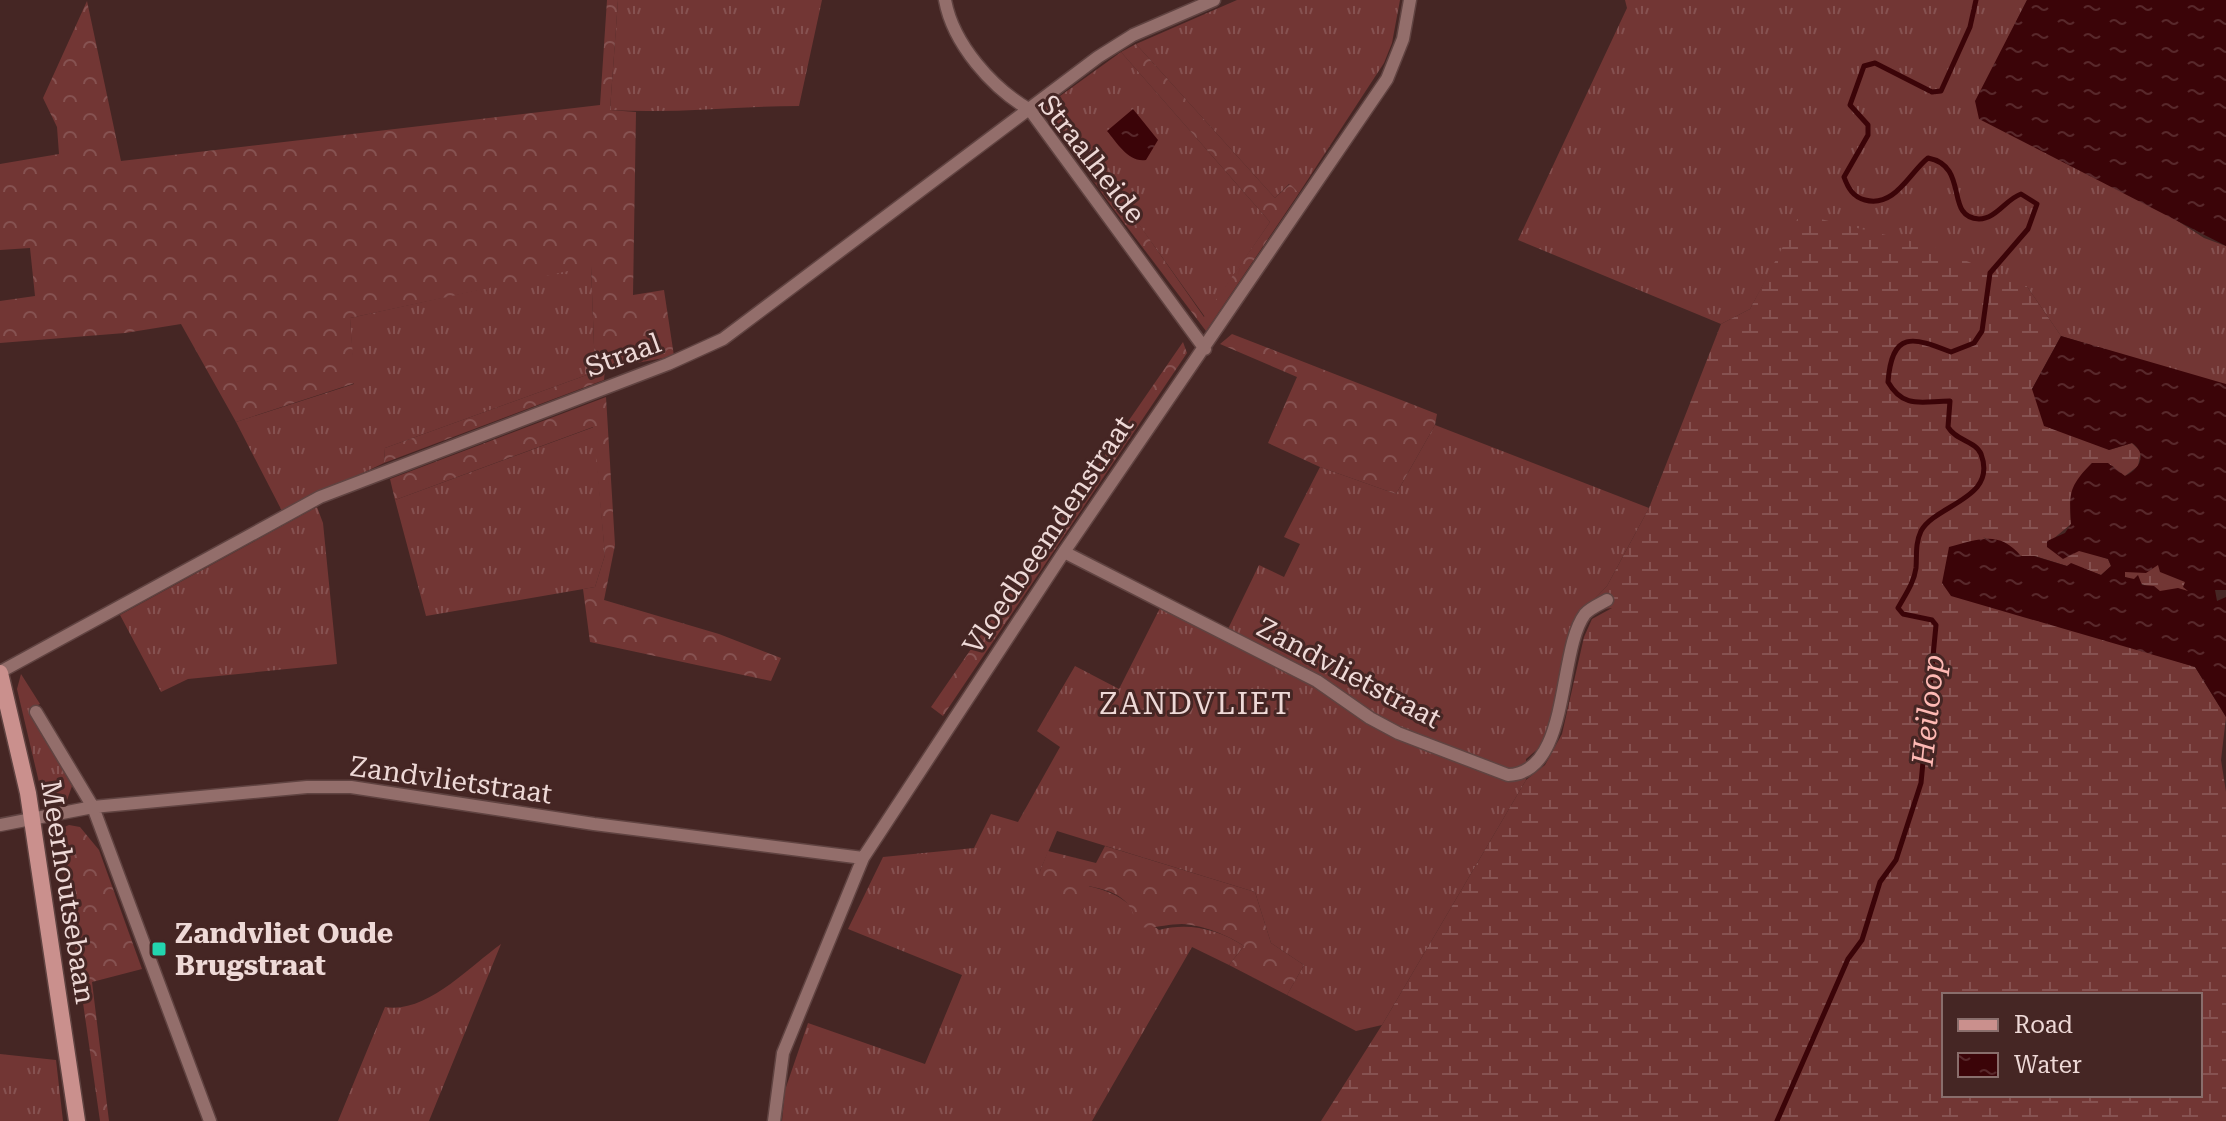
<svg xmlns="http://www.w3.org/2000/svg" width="2226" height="1121" font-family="'Roboto Serif',serif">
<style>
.grass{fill:url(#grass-tufts)}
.forest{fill:url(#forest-crowns)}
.wetland{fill:url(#wetland-marsh);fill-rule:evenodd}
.water{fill:url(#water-ripples);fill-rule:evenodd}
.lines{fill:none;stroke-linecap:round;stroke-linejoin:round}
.stream{stroke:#3b0408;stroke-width:5}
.street-casing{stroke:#604341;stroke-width:15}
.secondary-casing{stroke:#604341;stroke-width:19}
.street{stroke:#936e6b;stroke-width:12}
.secondary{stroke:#ca908d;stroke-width:16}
.poi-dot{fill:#23d5af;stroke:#452624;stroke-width:3}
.labels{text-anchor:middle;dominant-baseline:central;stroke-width:6;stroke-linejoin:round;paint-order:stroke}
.street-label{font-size:28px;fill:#eed9d7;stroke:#452624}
.poi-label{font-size:28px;font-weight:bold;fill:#eed9d7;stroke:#452624;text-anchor:start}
.neighbourhood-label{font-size:30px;letter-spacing:2px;fill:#eed9d7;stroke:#452624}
.water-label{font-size:30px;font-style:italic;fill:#feb9b4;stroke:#452624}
</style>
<defs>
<pattern id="grass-tufts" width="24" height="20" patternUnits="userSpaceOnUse" patternTransform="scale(2)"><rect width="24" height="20" fill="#723634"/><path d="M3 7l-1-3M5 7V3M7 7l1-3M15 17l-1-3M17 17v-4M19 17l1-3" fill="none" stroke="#865251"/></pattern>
<pattern id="forest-crowns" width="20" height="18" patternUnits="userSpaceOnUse" patternTransform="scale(2)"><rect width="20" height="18" fill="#723634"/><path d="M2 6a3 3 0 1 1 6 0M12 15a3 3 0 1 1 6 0" fill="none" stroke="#865251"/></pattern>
<pattern id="wetland-marsh" width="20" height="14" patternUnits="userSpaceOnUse" patternTransform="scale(2)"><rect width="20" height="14" fill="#723634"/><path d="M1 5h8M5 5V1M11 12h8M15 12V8" fill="none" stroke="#865251"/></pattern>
<pattern id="water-ripples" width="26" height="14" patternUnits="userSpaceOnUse" patternTransform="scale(2)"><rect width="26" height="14" fill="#3b0408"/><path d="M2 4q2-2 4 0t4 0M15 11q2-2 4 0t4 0" fill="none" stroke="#58282b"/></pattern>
</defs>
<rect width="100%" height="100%" fill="#452624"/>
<!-- grass -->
<path class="grass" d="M618 0H822L799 106C736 106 674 114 610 110Z
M1237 0H1400L1392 43 1384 63 1299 193 1289 184 1275 198 1136 44Z
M1625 0H2027L1997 60 2164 212 2204 238 2226 246V386L2061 336 2028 288 1801 215 1750 309 1721 324 1518 240 1627 8Z
M1121 52 1270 222 1205 317 1122 201 1112 207 1042 109Z
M591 265 595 372 385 448 384 463 282 511 236 422 354 384 350 318Z
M1435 425 1649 508 1607 586 1582 612 1549 732 1540 747 1526 759V780L1382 1025 1356 1031 1287 995 1304 965 1271 943 1255 892 1057 831 1040 871 1083 910 1088 886C1128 895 1128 907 1159 930 1188 922 1218 929 1244 946L1229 965 1192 947 1092 1121H782L785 1090 808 1023 925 1064 962 975 848 929 883 857 974 848 991 814 1018 822 1060 747 1037 731 1075 666 1119 689 1160 608 1302 679 1315 673 1228 629 1259 565 1284 577 1300 544 1284 537 1320 467 1396 494Z
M594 427 605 555 595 587 426 616 395 500Z
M317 507 323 523 337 664 188 679 161 692 120 615Z
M21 674 40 704 30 709 72 786 66 803 52 806 45 803 42 795 17 689Z
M501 944 429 1121H338L385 1007C426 1014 469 967 501 944Z
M0 1054 56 1060 63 1121H0Z"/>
<!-- forest -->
<path class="forest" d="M607 0H618L610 110 636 112 633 295 664 290 674 356 605 369 604 380 384 463 385 448 595 372 591 266 350 318 355 383 236 422 181 324 125 333 0 343V301L35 296 30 248 0 250V164L59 154 57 127 43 98 87 1 121 161 600 105Z
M1136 44 1275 198 1290 184 1299 193 1206 331 1112 207 1122 200 1204 317 1270 222 1121 52Z
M1232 334 1437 414 1435 425 1396 494 1320 467 1268 443 1297 377 1220 344Z
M1183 342 1187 353 943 716 931 707Z
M606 397 615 545 604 600 719 634 781 658 771 681 590 642 583 589 595 587 605 555 593 427 395 500 390 479Z
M69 825 80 827 99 850 142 969 92 982 109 1121H100L60 843 62 828Z
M1105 846 1255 892 1271 943 1304 965 1287 995 1229 965 1244 946C1228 935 1202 925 1182 924 1167 924 1155 929 1137 927 1132 898 1116 892 1089 886L1084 910 1047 900 1040 871 1048 851 1096 863Z"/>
<!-- wetland -->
<path class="wetland" d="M1800 214 1935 247 2028 288 2061 336 2032 389 2109 450 2132 443 2141 452 2138 466 2125 476 2118 474 2113 466 2092 463C2072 484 2069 496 2071 524L2053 539 2108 559 2111 566 2101 575 2071 564 2067 566 2035 556 2021 557 1983 537 2115 641 2195 667 2226 717 2221 760 2226 792V1121H1321L1382 1025 1526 780 1545 765 1562 734 1584 637 1592 619 1612 608 1582 612 1607 586 1649 508 1721 324 1750 309ZM1944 995H2200V1095H1944Z
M2158 564 2185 582 2192 593 2159 591 2125 577V572H2138Z"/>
<!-- water -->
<path class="water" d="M2027 0H2226V246L1979 119 1975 101Z
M1133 109 1158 140 1146 160C1129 163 1117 143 1107 131Z
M2061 336 2226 384V590H2215L2217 601 2226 597V717L2195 667 1951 596 1942 583 1949 547C1981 538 2000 531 2021 556H2034L2067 566 2071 563 2101 575 2111 566 2108 559 2079 551 2063 559 2047 547V541L2065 533 2071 524C2069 493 2069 486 2092 463H2108L2125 476C2140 469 2148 454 2132 443L2109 450 2044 426 2032 389ZM2158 565 2160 572 2185 582 2183 587 2188 591 2178 588 2160 591 2154 586 2142 585 2138 575 2134 579 2125 577V572L2146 573Z"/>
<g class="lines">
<!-- stream -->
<path class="stream" d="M1777 1121 1848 959 1862 940 1880 882 1896 860 1921 783 1936 625 1932 620 1903 614 1898 608C1905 595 1914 583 1916 568 1917 555 1915 544 1921 531 1936 504 1998 499 1981 454 1976 441 1956 441 1948 427L1950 401C1923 401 1904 410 1888 382 1892 330 1913 337 1951 352L1974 343 1982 331 1990 273 2028 229 2037 204 2021 194C2006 199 1996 219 1979 219 1944 218 1970 166 1928 158 1909 173 1895 208 1865 200 1853 197 1848 188 1844 177L1868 135V125L1850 105 1864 66 1875 63 1932 92 1941 91 1970 27 1976 0"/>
<!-- street casing -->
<g class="street-casing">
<path id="street" d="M945 0C953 44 992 88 1030 110L1205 349
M1064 552 1317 681 1370 718 1398 733 1508 775C1571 773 1557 651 1585 614 1590 608 1600 604 1607 600
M0 672 320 497 668 364 723 339 1098 57 1133 35 1214 0
M36 712 93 807 210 1121
M0 825 93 807 307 787H351L594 824 863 858
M774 1121 783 1053 863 858 1064 552 1387 79 1403 39 1410 0"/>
</g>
<!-- secondary casing -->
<g class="secondary-casing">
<path id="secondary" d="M0 673 28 793 77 1121"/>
</g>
<!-- street -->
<use href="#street" class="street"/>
<!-- secondary -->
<use href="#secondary" class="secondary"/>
</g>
<!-- markers -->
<rect class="poi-dot" x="151" y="941" width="16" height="16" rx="4"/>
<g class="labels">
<!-- street labels -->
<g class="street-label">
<text transform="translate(1092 159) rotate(52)">Straalheide</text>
<text transform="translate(623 355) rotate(-20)">Straal</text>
<text transform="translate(1048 535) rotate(-56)">Vloedbeemdenstraat</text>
<text transform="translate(1349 673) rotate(28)">Zandvlietstraat</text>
<text transform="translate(451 780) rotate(8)">Zandvlietstraat</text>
<text transform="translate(68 892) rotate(81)">Meerhoutsebaan</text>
</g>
<!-- poi labels -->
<g class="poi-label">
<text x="175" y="933">Zandvliet Oude<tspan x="175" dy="32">Brugstraat</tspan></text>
</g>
<!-- neighbourhood labels -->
<g class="neighbourhood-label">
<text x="1196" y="703">ZANDVLIET</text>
</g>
<!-- water labels -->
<g class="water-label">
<text transform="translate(1928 710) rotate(-84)">Heiloop</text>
</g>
</g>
<!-- legend -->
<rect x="1942" y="993" width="260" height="104" fill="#452624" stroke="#896e6c" stroke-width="2"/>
<rect x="1958" y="1019" width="40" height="12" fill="#ca908d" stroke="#896e6c" stroke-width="2"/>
<text x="2014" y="1033" font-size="24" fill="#eed9d7">Road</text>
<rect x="1958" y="1053" width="40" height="24" fill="url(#water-ripples)" stroke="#896e6c" stroke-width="2"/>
<text x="2014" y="1073" font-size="24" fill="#eed9d7">Water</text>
</svg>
